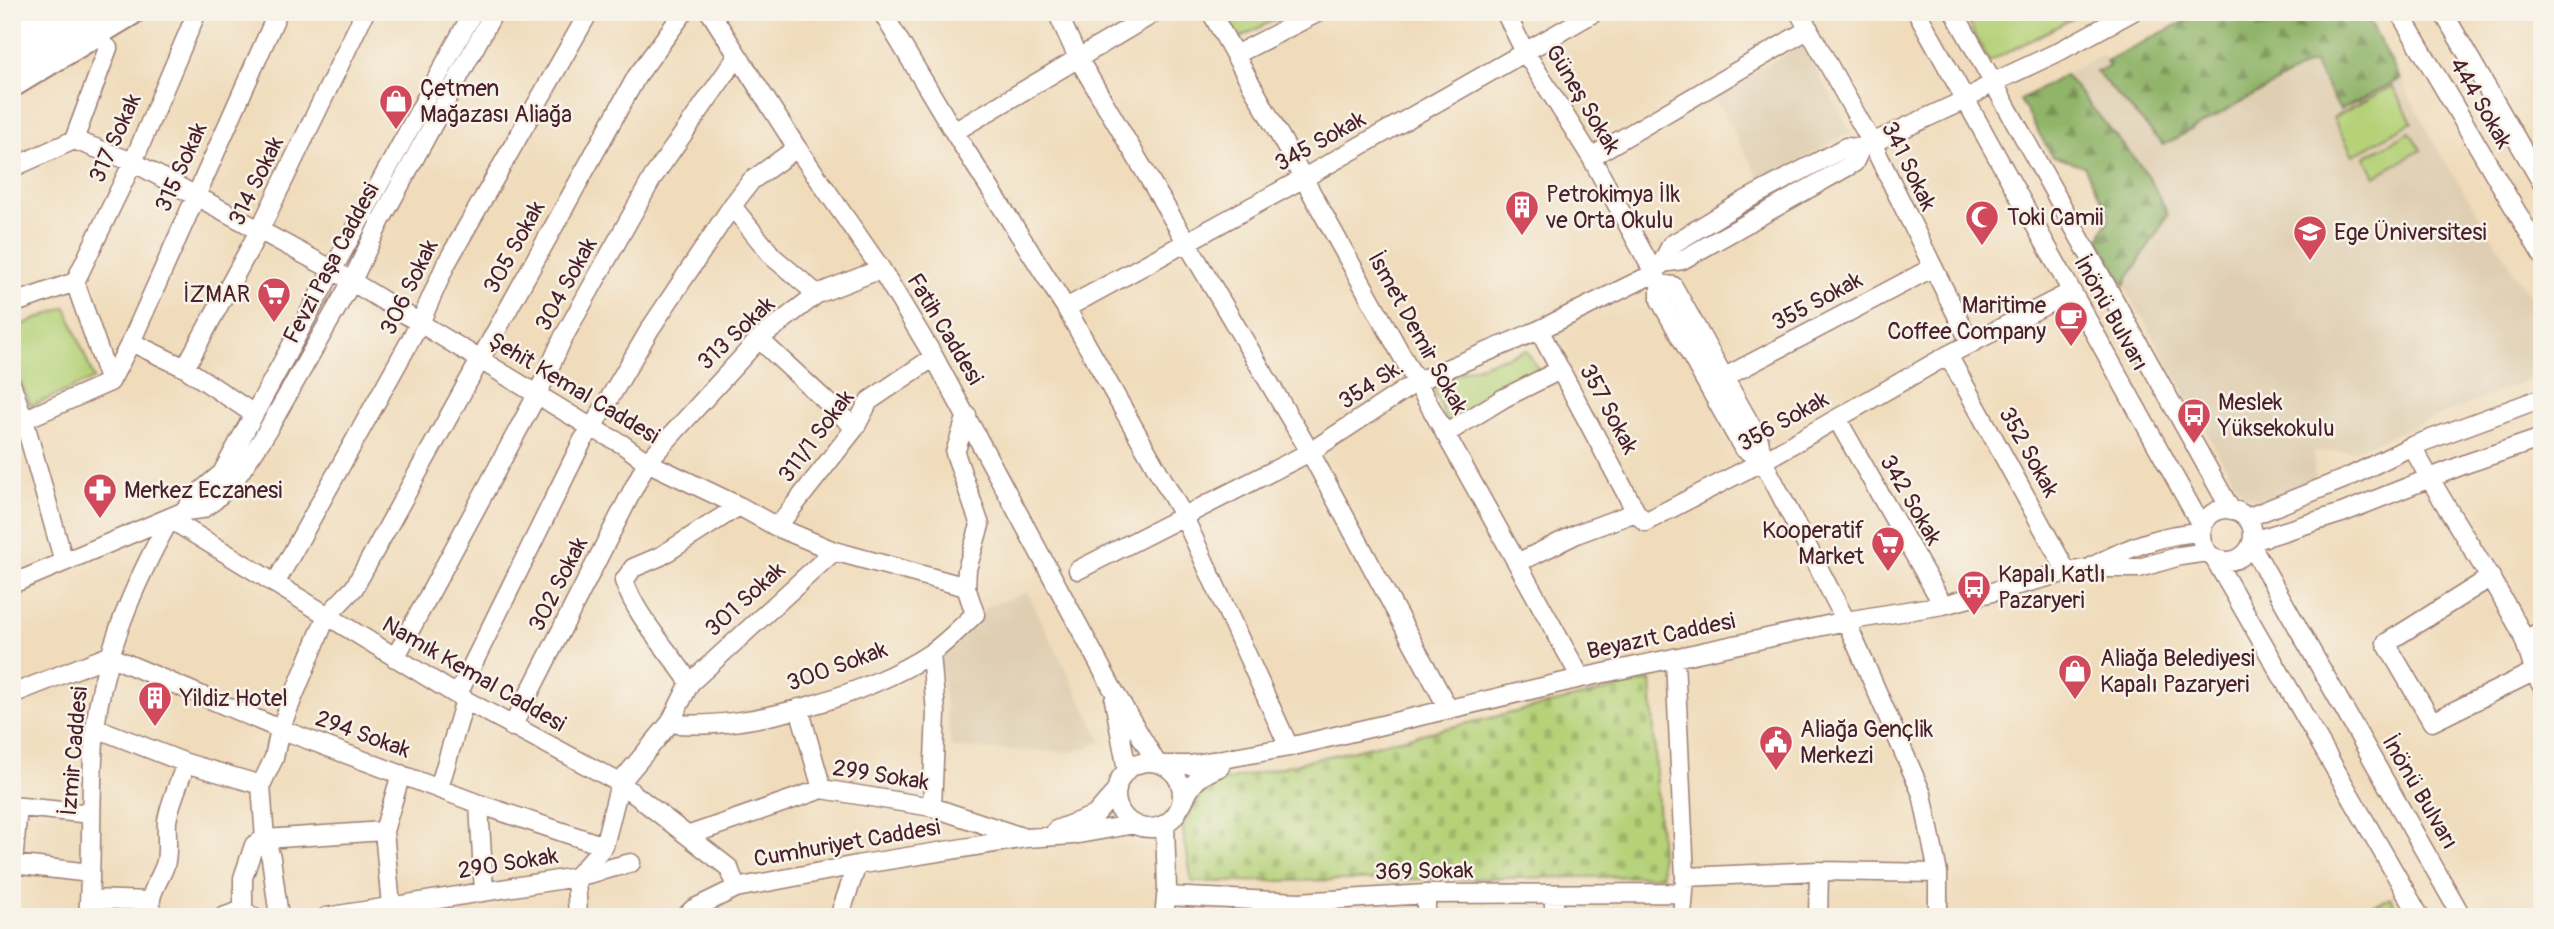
<svg xmlns="http://www.w3.org/2000/svg" width="2554" height="929" font-family="Pangolin,sans-serif">
<style>
.built{fill:#dfceb1}
.forest{fill:url(#forest-firs);stroke:#6d6a4a;stroke-width:2}
.cemetery{fill:url(#cemetery-stones);stroke:#807852;stroke-width:2}
.green{fill:#b5d279;stroke:#807852;stroke-width:2}
.lines{fill:none;stroke-linecap:round;stroke-linejoin:round}
.minor-casing{stroke:#9d7e73;stroke-width:21}
.highway-casing{stroke:#9d7e73;stroke-width:30}
.minor{stroke:#fff;stroke-width:18}
.highway{stroke:#fff;stroke-width:26}
.labels{text-anchor:middle;dominant-baseline:central;stroke-width:5;stroke-linejoin:round;paint-order:stroke}
.poi-label{font-size:23px;fill:#4a1f2b;stroke:#f7f3e8;text-anchor:start}
.street-label{font-size:23px;fill:#4a1f2b;stroke:#f7f3e8}
</style>
<defs>
<pattern id="forest-firs" width="22" height="20" patternUnits="userSpaceOnUse" patternTransform="scale(1.75)"><rect width="22" height="20" fill="#90b469"/><path d="M5 1l3.5 6h-7zM16 11l3.5 6h-7z" fill="#789257"/></pattern>
<pattern id="cemetery-stones" width="16" height="16" patternUnits="userSpaceOnUse" patternTransform="scale(1.75)"><rect width="16" height="16" fill="#b5d279"/><path d="M2 7V4a2 2 0 0 1 4 0v3zM10 15v-3a2 2 0 0 1 4 0v3z" fill="#9db469"/></pattern>
</defs>
<rect width="100%" height="100%" fill="#f7f3e8"/>
<filter id="ink" filterUnits="userSpaceOnUse"><feTurbulence type="fractalNoise" baseFrequency=".0143" numOctaves="2"/><feDisplacementMap in="SourceGraphic" scale="14" xChannelSelector="R" yChannelSelector="G"/><feConvolveMatrix kernelMatrix="1 2 1 2 8 2 1 2 1" color-interpolation-filters="sRGB"/></filter>
<filter id="wash" filterUnits="userSpaceOnUse"><feTurbulence type="fractalNoise" baseFrequency=".00686" numOctaves="4" result="noise"/><feDisplacementMap in="SourceGraphic" scale="28" xChannelSelector="R" yChannelSelector="G"/><feGaussianBlur stdDeviation="1.57" result="paint"/><feColorMatrix in="noise" values="0 0 0 0 0 0 0 0 0 0 0 0 0 0 0 0 0 1.4 0 .05"/><feComposite in="paint" operator="in"/></filter>
<g filter="url(#wash)">
<rect width="100%" height="100%" fill="#f0dcbb"/>
<!-- built -->
<path class="built" d="M2202 12H2365L2441 155 2542 316V374L2354 451 2314 452V484L2267 505 2241 494 2099 240 2110 216 2084 166 2052 156 2020 100 2102 54 2106 61Z
M1802 45 1851 132 1762 182 1713 95Z
M1027 592 1102 742 1073 752 951 748 940 658 986 607Z"/>
<!-- forest -->
<path class="forest" d="M2202 12H2365L2400 79 2340 110 2313 62 2164 145 2096 72 2109 67 2106 61Z
M2065 75 2148 175 2168 215 2124 285 2099 240 2110 216 2084 166 2052 156 2020 100Z"/>
<!-- cemetery -->
<path class="cemetery" d="M1651 680 1662 876 1192 882 1182 826 1206 785Z"/>
<!-- green -->
<path class="green" d="M1221 12H1289L1236 40Z
M1963 12H2085L1989 62Z
M2392 86 2412 122 2353 155 2333 118Z
M2410 132 2421 150 2375 176 2365 157Z
M66 307 94 379 31 406 12 360V329Z
M1526 350 1540 372 1447 423 1431 382Z
M2391 898 2402 917H2342Z"/>
</g>
<g filter="url(#ink)">
<g class="lines">
<!-- minor casing -->
<g class="minor-casing">
<path id="minor" d="M710 12 797 148 881 269 934 357 1111 686 1156 762
M882 12 954 132 1066 308 1184 517 1289 747
M1057 12 1078 58 1310 452 1449 710
M1211 12 1581 678
M1505 12 1525 52 1591 157 1660 284V300L1743 448 1763 461
M1799 12 1872 143 1971 344
M1917 12 2202 527
M1954 12 2231 510
M2399 12 2542 255
M2443 12 2542 183
M1235 55 1319 12
M954 132 1156 12
M74 140 108 48
M1591 157 1809 29
M12 168 74 140 133 162 333 270 592 428 622 444 647 462 739 506 777 527 834 551 966 587 967 569 980 525 955 453 967 415
M732 206 773 257 817 294
M1662 263 1682 260 1854 163 1861 148
M75 282 133 162 197 12
M75 282 110 382
M1660 284 1673 286 1759 440 1763 461 1846 621 1922 794 1938 873V917
M12 304 75 282
M1066 308 1304 178 1595 12
M1539 330 1636 512
M759 339 855 428
M131 342 185 368 254 414
M1948 355 2067 572
M185 368 259 231 365 12
M1725 377 1932 268
M110 382 131 342 278 12
M12 386 24 420 64 562
M1837 419 1943 605
M12 425 110 382
M1445 434 1504 398 1560 370
M2412 446C2444 508 2485 565 2518 626 2529 646 2530 667 2542 686
M2201 535a26 26 0 1 1 52 0a26 26 0 1 1-52 0Z
M185 511 194 497 222 473 473 12
M2247 518 2349 477 2412 446 2542 398
M777 527 855 428 869 401 934 357
M2253 541 2342 513 2468 463 2542 438
M2251 545 2462 917
M2214 558 2420 917
M1517 563 1579 533 1636 512 1645 522 1763 461 1948 355 2071 292
M2093 566C2127 548 2162 534 2201 532
M1078 570 1310 452 1418 381 1539 330 1653 274 1662 263 1671 245 1744 201 1846 147 1861 148 1967 99 1992 83 2056 53 2132 12
M2491 577 2386 643 2432 722 2533 672
M12 584 185 511 202 509 215 500 234 481 263 438 351 283 381 220 494 12
M275 584 420 323 446 264 589 12
M2526 639 2542 631
M931 653 936 713 932 807
M395 658 538 393 563 338 653 177 737 57
M1675 659 1685 877 1682 917
M690 683 834 551
M12 694 109 656 280 729 479 804 604 846
M458 694 583 440 592 428 650 329 732 206 751 181 797 148
M1114 700 1127 770
M799 708 822 789
M670 723C743 733 870 694 931 653 947 642 961 627 975 614L966 587
M512 727 647 462 759 339 817 294 881 269
M96 728 186 763 261 785
M1116 795a33 33 0 1 1 66 0a33 33 0 1 1-66 0Z
M1164 765H1190L1289 747 1581 678 1846 621 1943 605 2067 572 2090 568H2139L2180 556 2207 552
M439 788 465 700
M479 804 484 892
M1182 804C1192 782 1198 776 1220 767
M12 806 91 814
M18 807 13 864 90 873
M1056 830 1095 815 1117 790
M690 835 822 789 932 807 1022 837
M1685 877 1819 871 1938 873
M1426 894V917
M1166 896 1299 902 1426 894 1684 893
M90 899 151 901
M391 906 384 831 401 774
M88 917C93 855 89 792 95 730 103 655 134 584 170 519L465 700 620 783 729 868 736 888
M155 917C142 901 160 881 165 865 169 854 166 834 167 821 170 802 180 781 186 763
M223 917 243 910
M253 917 243 910V878L254 845 265 839 261 785 274 758 280 729 322 627 327 616 354 588 637 76 684 12
M279 917 271 858 265 839 384 831
M326 917 576 877 631 863
M578 917 576 877 604 846 620 783 670 723 690 683C668 649 638 620 624 581L633 568 661 556 739 506
M685 917 693 909 736 888 857 865 1026 838 1073 835 1135 824
M839 917 857 865
M1164 917 1167 889 1165 824
M1554 917V895
M1818 917 1819 871"/>
</g>
<!-- highway casing -->
<g class="highway-casing">
<path id="highway" d="M12 32 44 12
M12 58 84 12
M12 84 131 12"/>
</g>
<!-- minor -->
<use href="#minor" class="minor"/>
<!-- highway -->
<use href="#highway" class="highway"/>
</g>
</g>
<!-- icons -->
<defs>
<g id="shop-pin" transform="scale(1.75)"><path d="M0 17L-7.5 6A9.5 9.5 0 1 1 7.5 6Z" fill="#d1495b" stroke="#f7f3e8"/><path d="M-5-2.5h2.3a2.7 3.5 0 0 1 5.4 0H5L5.5 6h-11ZM-1.5-2.5h3a1.5 2.3 0 0 0-3 0Z" fill="#fff"/></g>
<g id="building-pin" transform="scale(1.75)"><path d="M0 17L-7.5 6A9.5 9.5 0 1 1 7.5 6Z" fill="#d1495b" stroke="#f7f3e8"/><path d="M-4-6H4V6H1V3H-1V6H-4ZM-2.5-4.3h1.7v1.8h-1.7ZM.8-4.3h1.7v1.8H.8ZM-2.5-1h1.7V.8h-1.7ZM.8-1h1.7V.8H.8Z" fill="#fff"/></g>
<g id="mosque-pin" transform="scale(1.75)"><path d="M0 17L-7.5 6A9.5 9.5 0 1 1 7.5 6Z" fill="#d1495b" stroke="#f7f3e8"/><path d="M3.5-4.9A6 6 0 1 0 3.5 4.9A5 5 0 1 1 3.5-4.9Z" fill="#fff"/></g>
<g id="university-pin" transform="scale(1.75)"><path d="M0 17L-7.5 6A9.5 9.5 0 1 1 7.5 6Z" fill="#d1495b" stroke="#f7f3e8"/><path d="M0-5L7-2L0 1L-7-2ZM-4 1L0 2.5L4 1V4Q0 6-4 4Z" fill="#fff"/></g>
<g id="supermarket-pin" transform="scale(1.75)"><path d="M0 17L-7.5 6A9.5 9.5 0 1 1 7.5 6Z" fill="#d1495b" stroke="#f7f3e8"/><path d="M-6-5.5h2.5l.6 2H6L4.5 2H-2.5L-4.4-4H-6ZM-1.5 3.2a1.3 1.3 0 1 0 .1 0ZM3 3.2a1.3 1.3 0 1 0 .1 0Z" fill="#fff"/></g>
<g id="cafe-pin" transform="scale(1.75)"><path d="M0 17L-7.5 6A9.5 9.5 0 1 1 7.5 6Z" fill="#d1495b" stroke="#f7f3e8"/><path d="M-5.5-4.5H6V0H3Q3 3.5 0 3.5H-2.5Q-5.5 3.5-5.5 0ZM3-3.2v2h1.7v-2ZM-6 4.5H4V6H-6Z" fill="#fff"/></g>
<g id="bus-pin" transform="scale(1.75)"><path d="M0 17L-7.5 6A9.5 9.5 0 1 1 7.5 6Z" fill="#d1495b" stroke="#f7f3e8"/><path d="M-5-6H5V4H4V6H2V4H-2V6H-4V4H-5ZM-3.5-4V0h7V-4ZM-3.5 1.2v1.5H-2V1.2ZM2 1.2v1.5H3.5V1.2Z" fill="#fff"/></g>
<g id="pharmacy-pin" transform="scale(1.75)"><path d="M0 17L-7.5 6A9.5 9.5 0 1 1 7.5 6Z" fill="#d1495b" stroke="#f7f3e8"/><path d="M-2-6h4v4h4v4h-4v4h-4v-4h-4v-4h4Z" fill="#fff"/></g>
<g id="civic-pin" transform="scale(1.75)"><path d="M0 17L-7.5 6A9.5 9.5 0 1 1 7.5 6Z" fill="#d1495b" stroke="#f7f3e8"/><path d="M-.6-6.5H3V-4.5H.6V-3L4-1V1h2V6H-6V1h2V-1L-.6-3ZM-1.2 2.5V6h2.4V2.5Z" fill="#fff"/></g>
</defs>
<g fill-rule="evenodd">
<use href="#shop-pin" x="396" y="101"/>
<use href="#building-pin" x="1522" y="207"/>
<use href="#mosque-pin" x="1982" y="217"/>
<use href="#university-pin" x="2310" y="232"/>
<use href="#supermarket-pin" x="274" y="294"/>
<use href="#cafe-pin" x="2071" y="318"/>
<use href="#bus-pin" x="2194" y="415"/>
<use href="#pharmacy-pin" x="100" y="490"/>
<use href="#supermarket-pin" x="1888" y="543"/>
<use href="#bus-pin" x="1974" y="587"/>
<use href="#shop-pin" x="2075" y="671"/>
<use href="#building-pin" x="155" y="698"/>
<use href="#civic-pin" x="1776" y="742"/>
</g>
<g class="labels">
<!-- poi labels -->
<g class="poi-label">
<text x="420" y="88">Çetmen<tspan x="420" dy="26">Mağazası Aliağa</tspan></text>
<text x="1546" y="194">Petrokimya İlk<tspan x="1546" dy="26">ve Orta Okulu</tspan></text>
<text x="2007" y="217">Toki Camii</text>
<text x="2334" y="232">Ege Üniversitesi</text>
<text x="250" y="294" text-anchor="end">İZMAR</text>
<text x="2046" y="305" text-anchor="end">Maritime<tspan x="2046" dy="26">Coffee Company</tspan></text>
<text x="2218" y="402">Meslek<tspan x="2218" dy="26">Yüksekokulu</tspan></text>
<text x="124" y="490">Merkez Eczanesi</text>
<text x="1864" y="530" text-anchor="end">Kooperatif<tspan x="1864" dy="26">Market</tspan></text>
<text x="1998" y="574">Kapalı Katlı<tspan x="1998" dy="26">Pazaryeri</tspan></text>
<text x="2100" y="658">Aliağa Belediyesi<tspan x="2100" dy="26">Kapalı Pazaryeri</tspan></text>
<text x="180" y="698">Yildiz Hotel</text>
<text x="1800" y="729">Aliağa Gençlik<tspan x="1800" dy="26">Merkezi</tspan></text>
</g>
<!-- street labels -->
<g class="street-label">
<text transform="translate(1583 99) rotate(59)">Güneş Sokak</text>
<text transform="translate(2481 103) rotate(60)">444 Sokak</text>
<text transform="translate(115 138) rotate(-66)">317 Sokak</text>
<text transform="translate(1320 141) rotate(-29)">345 Sokak</text>
<text transform="translate(1909 166) rotate(64)">341 Sokak</text>
<text transform="translate(181 167) rotate(-66)">315 Sokak</text>
<text transform="translate(256 181) rotate(-64)">314 Sokak</text>
<text transform="translate(514 247) rotate(-61)">305 Sokak</text>
<text transform="translate(331 263) rotate(-62)">Fevzi Paşa Caddesi</text>
<text transform="translate(566 284) rotate(-61)">304 Sokak</text>
<text transform="translate(409 287) rotate(-64)">306 Sokak</text>
<text transform="translate(1817 301) rotate(-28)">355 Sokak</text>
<text transform="translate(2111 313) rotate(61)">İnönü Bulvarı</text>
<text transform="translate(945 329) rotate(59)">Fatih Caddesi</text>
<text transform="translate(736 333) rotate(-43)">313 Sokak</text>
<text transform="translate(1418 333) rotate(61)">İsmet Demir Sokak</text>
<text transform="translate(1371 384) rotate(-33)">354 Sk.</text>
<text transform="translate(574 388) rotate(31)">Şehit Kemal Caddesi</text>
<text transform="translate(1609 409) rotate(62)">357 Sokak</text>
<text transform="translate(1783 421) rotate(-29)">356 Sokak</text>
<text transform="translate(816 436) rotate(-53)">311/1 Sokak</text>
<text transform="translate(2029 452) rotate(61)">352 Sokak</text>
<text transform="translate(1911 500) rotate(60)">342 Sokak</text>
<text transform="translate(558 584) rotate(-63)">302 Sokak</text>
<text transform="translate(745 599) rotate(-42)">301 Sokak</text>
<text transform="translate(1661 636) rotate(-12)">Beyazıt Caddesi</text>
<text transform="translate(837 666) rotate(-20)">300 Sokak</text>
<text transform="translate(474 674) rotate(30)">Namık Kemal Caddesi</text>
<text transform="translate(363 734) rotate(20)">294 Sokak</text>
<text transform="translate(74 751) rotate(-85)">İzmir Caddesi</text>
<text transform="translate(881 775) rotate(9)">299 Sokak</text>
<text transform="translate(2420 792) rotate(60)">İnönü Bulvarı</text>
<text transform="translate(847 843) rotate(-10)">Cumhuriyet Caddesi</text>
<text transform="translate(508 863) rotate(-9)">290 Sokak</text>
<text transform="translate(1424 871) rotate(-1)">369 Sokak</text>
</g>
</g>
<!-- margin -->
<rect width="2554" height="929" fill="none" stroke="#f7f3e8" stroke-width="42"/>
</svg>
